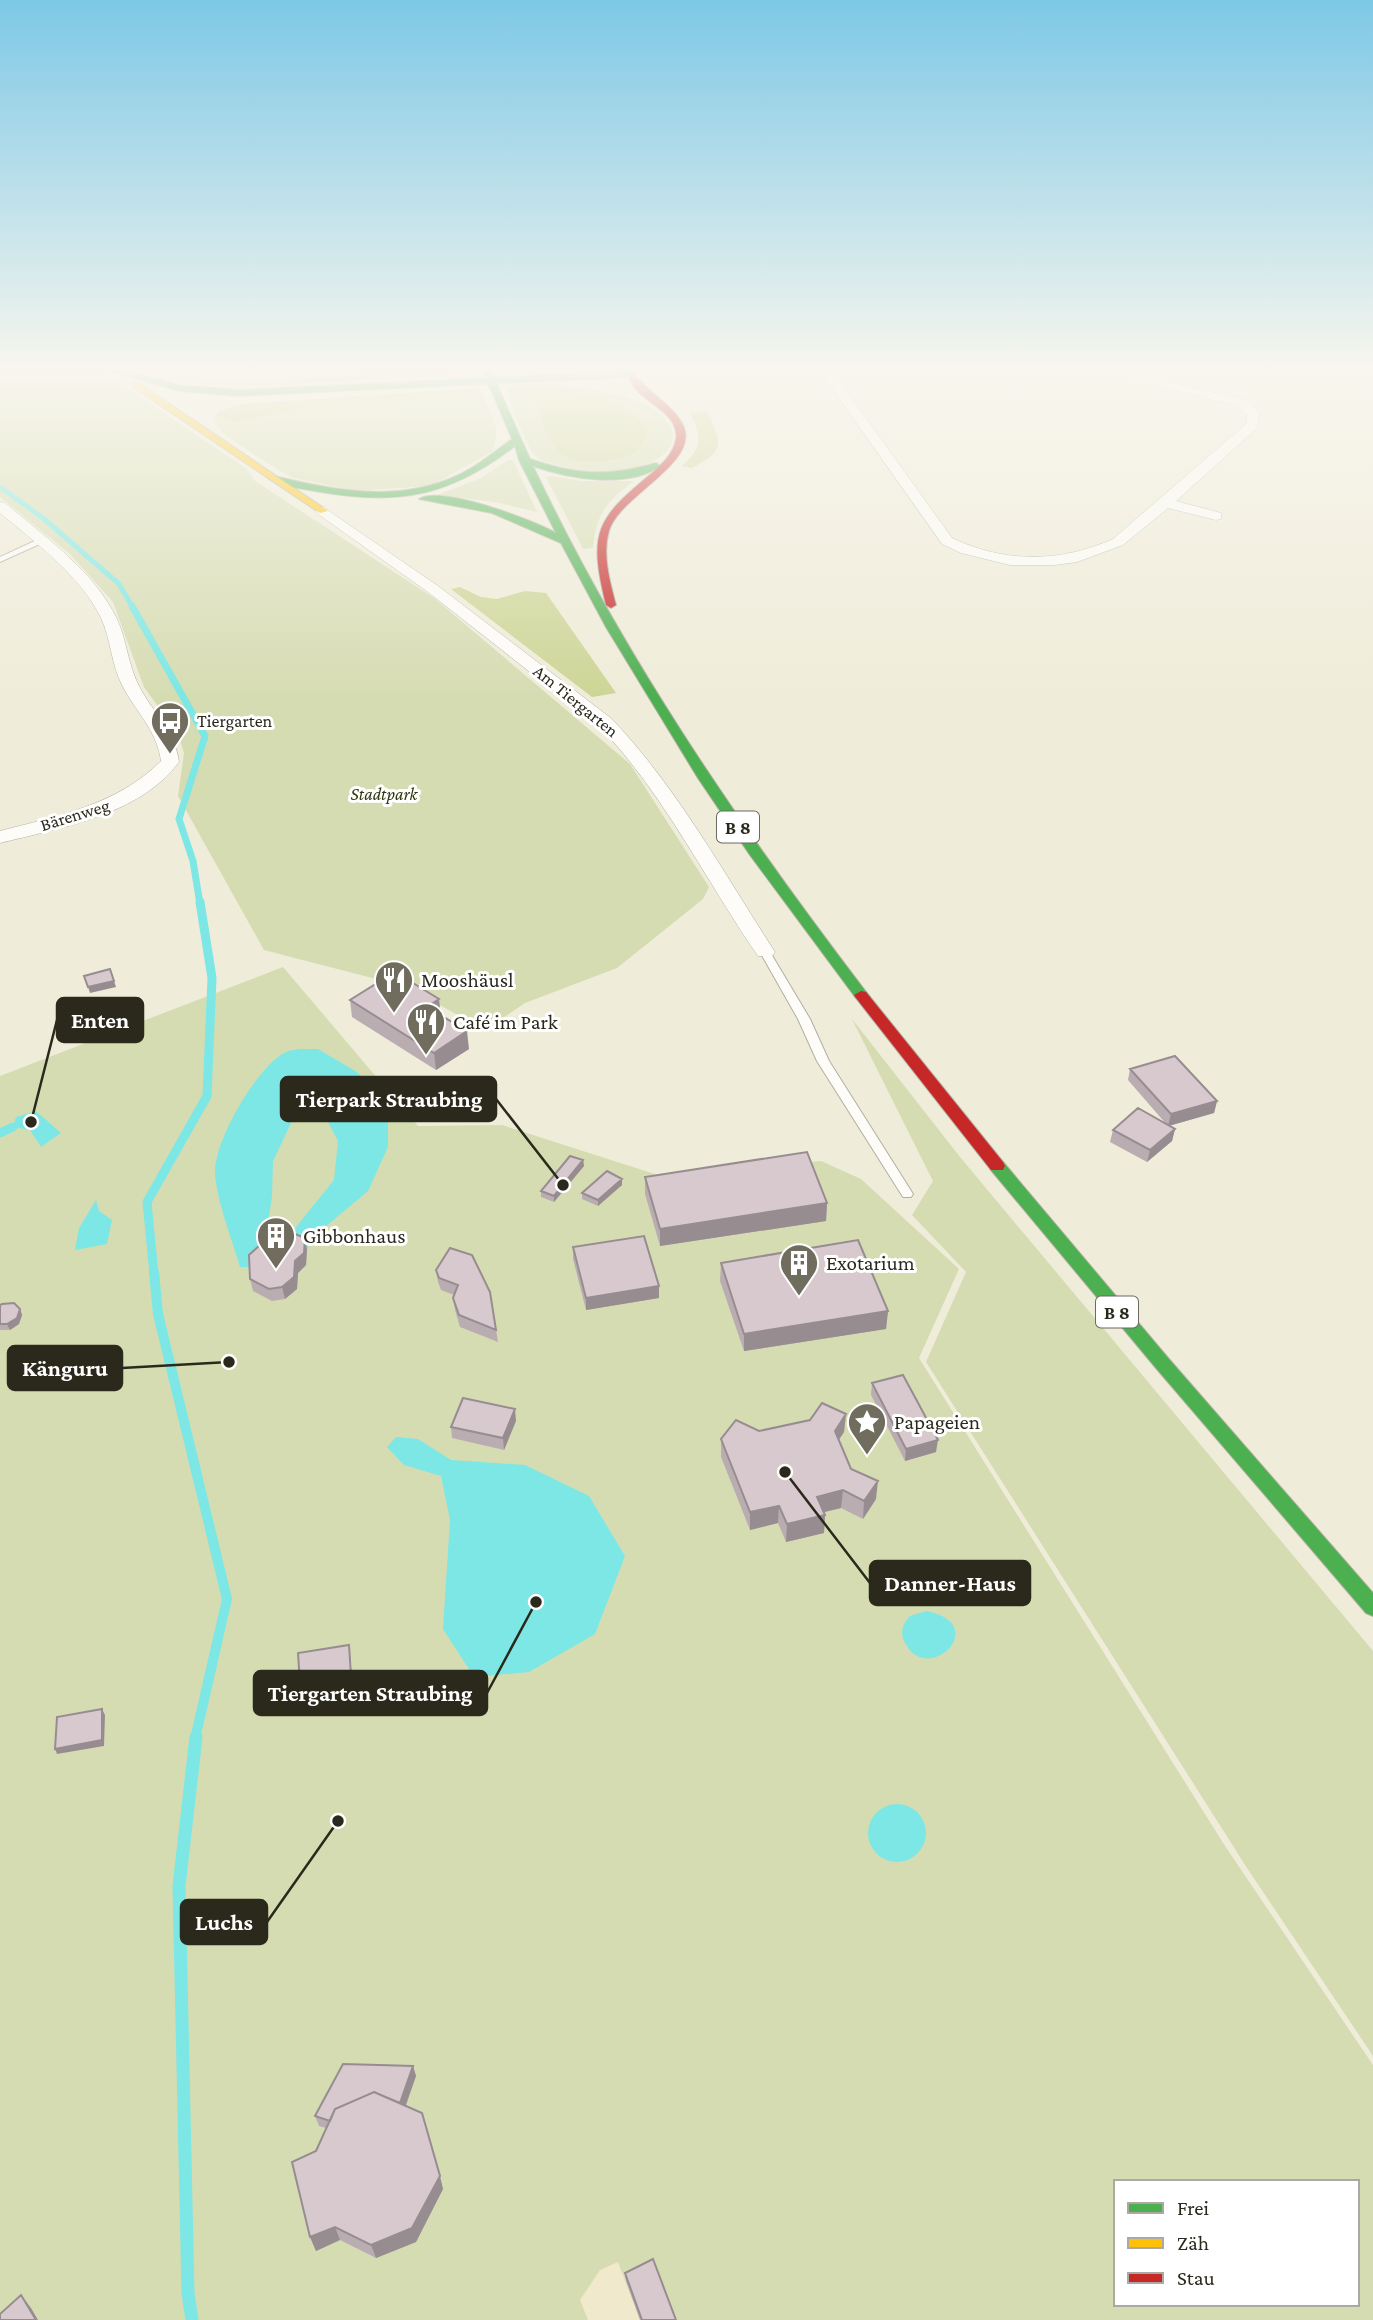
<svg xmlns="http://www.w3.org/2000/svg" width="1373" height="2320" font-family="'Crimson Pro',serif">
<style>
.green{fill:#d6dcb2;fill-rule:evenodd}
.forest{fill:#cdd596}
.sand{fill:#f0e9cc}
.water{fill:#7ce7e4}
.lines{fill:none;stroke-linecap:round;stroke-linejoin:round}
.stream-far4{stroke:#7ce7e4;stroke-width:5}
.stream-far3{stroke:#7ce7e4;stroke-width:7}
.stream-far2{stroke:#7ce7e4;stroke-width:9}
.stream-far1{stroke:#7ce7e4;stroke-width:10}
.stream{stroke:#7ce7e4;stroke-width:13}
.lane-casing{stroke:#b1afa1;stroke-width:2}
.street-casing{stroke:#b1afa1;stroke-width:1}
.fast-casing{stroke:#b1afa1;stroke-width:2}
.slow-casing{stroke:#b1afa1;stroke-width:2}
.jam-casing{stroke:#b1afa1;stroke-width:2}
.lane{fill:#fdfcf9;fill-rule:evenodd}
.street{fill:#fdfcf9;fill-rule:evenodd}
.fast{fill:#4caf50;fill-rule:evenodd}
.slow{fill:#ffc107;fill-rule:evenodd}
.jam{fill:#c62828;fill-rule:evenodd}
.fast-bridge-casing{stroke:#b1afa1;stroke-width:10;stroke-linecap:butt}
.fast-bridge{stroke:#4caf50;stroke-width:10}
.wall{fill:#baadb2}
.shaded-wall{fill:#978d91}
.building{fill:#d8c9cf;stroke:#978d91;stroke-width:2}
.labels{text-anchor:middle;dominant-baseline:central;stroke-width:6;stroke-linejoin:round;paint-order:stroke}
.far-street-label{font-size:18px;fill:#2b291c;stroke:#fff}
.far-poi-label{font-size:18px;fill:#2b291c;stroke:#fff;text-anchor:start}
.far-park-label{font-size:18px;font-style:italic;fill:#31370e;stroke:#fff}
.shield{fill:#fff;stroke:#6b6960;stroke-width:2}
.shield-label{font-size:19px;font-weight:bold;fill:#2b291c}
.poi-label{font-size:21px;fill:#2b291c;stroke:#fff;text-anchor:start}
.leader{fill:none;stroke:#2b291c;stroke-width:2.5}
.callout-dot{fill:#2b291c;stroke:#fff;stroke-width:2.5}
.callout{fill:#2b291c;stroke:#2b291c;stroke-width:2.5}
.callout-label{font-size:23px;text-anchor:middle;font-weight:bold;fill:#fff}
</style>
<rect width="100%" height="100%" fill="#efecd9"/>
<!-- green -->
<path class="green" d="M0 371H102L247 469 255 481 434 598 630 764 709 887 703 899 617 968 525 1003 485 1030 407 987 264 950 178 796 184 753 178 734 144 687 113 602 70 554 0 497Z
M141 371 214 380 292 379 294 384 463 371H472L473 374C426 377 380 380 333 382 268 387 204 391 141 371Z
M533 384C567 386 655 391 671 428 685 462 617 475 596 474 587 474 578 470 570 468 561 465 547 464 539 459 524 448 513 405 506 387ZM529 387C570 390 609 397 644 422L646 437C642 443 639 451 633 455 620 462 576 465 564 456 548 444 540 421 539 403L520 390Z
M483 395 497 429 493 451 430 486 356 491 294 478 280 471 226 436 214 422 216 416 234 422 306 408Z
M508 460H513L537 512 495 502 437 495 481 478Z
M552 476 582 481H634C607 501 596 514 593 548L583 549 546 477Z
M283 967 418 1126 502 1125 661 1176 821 1161 861 1179 959 1269 919 1358 1225 1846 1373 2065V2320H0V1076ZM1116 2182H1357V2304H1116Z
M852 1019 960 1157 1373 1651V2056L1247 1868 926 1362 966 1272 912 1215 933 1181Z"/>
<!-- forest -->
<path class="forest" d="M390 371 464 373 293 384 292 379Z
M529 387C565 389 627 396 648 429 646 437 642 447 635 453 624 462 578 465 565 457 549 447 540 420 539 403L519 389Z
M479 388 483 395 306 408 234 422 216 416 220 411 241 404Z
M707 411C721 444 727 449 692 468L682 466C704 446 701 437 690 412Z
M460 587 481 597 497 599 525 591 546 593 616 693 592 697 451 589Z"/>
<!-- sand -->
<path class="sand" d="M618 2262 640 2320H588L580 2300 600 2270Z"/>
<!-- water -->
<path class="water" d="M318 1049 357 1072 388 1107V1147L368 1191 312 1238 307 1250 293 1244 296 1227 334 1180 338 1141 321 1109 296 1113 273 1161 272 1196 263 1257 252 1267H240C232 1239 217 1202 215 1174 213 1142 257 1066 286 1052 294 1048 309 1049 318 1049Z
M36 1111 61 1133 41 1147 30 1130 13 1127 16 1117Z
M96 1200 99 1211 112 1220 107 1244 75 1250 79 1228Z
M396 1437 418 1439 451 1460 525 1465 589 1496 625 1556 595 1634 529 1672 474 1677 443 1629 450 1520 441 1476 404 1465 387 1447Z
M926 1611C994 1624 926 1689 904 1641 900 1631 903 1624 910 1616Z
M868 1833a29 29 0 1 1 58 0a29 29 0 1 1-58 0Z"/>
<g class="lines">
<!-- stream-far4 -->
<path class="stream-far4" d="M0 487 43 518 119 584 133 608"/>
<!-- stream-far3 -->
<path class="stream-far3" d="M132 606 205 736 179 819 193 861 200 904"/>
<!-- stream-far2 -->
<path class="stream-far2" d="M0 1133 13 1127
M154 1274 147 1202 207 1096 212 978 200 902"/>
<!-- stream-far1 -->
<path class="stream-far1" d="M154 1272 158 1314 227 1599 195 1739"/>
<!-- stream -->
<path class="stream" d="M192 2320 188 2293 179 1886 196 1737"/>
<!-- lane casing -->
<g class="lane-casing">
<path id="lane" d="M37 540 44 542 0 562V557Z
M765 949 770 952 810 1019 829 1061 913 1194 911 1197H903L817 1061 798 1019 760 952Z"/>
</g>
<!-- street casing -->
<g class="street-casing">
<path id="street" d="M627 371H728L722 375 631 378 625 374Z
M820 371H832L952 538C1005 563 1059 563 1113 539L1246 424 1247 414 1237 406 1099 371H1122L1246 400 1260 413 1257 428 1176 501 1221 513V519L1216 520 1168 508 1123 545 1077 562 1055 565H1010L961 553 942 544Z
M0 502 5 503C44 536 95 572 117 619 127 641 128 665 139 686 153 713 175 731 179 762 140 815 60 828 0 843V831C58 816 117 805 161 761 157 730 135 711 122 685 111 664 111 639 101 618 81 576 35 542 0 513Z
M323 507 438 586 612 719C678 789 723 872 775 952L772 956H758C704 878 666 797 600 727L428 592 318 514 316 511Z"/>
</g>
<!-- fast casing -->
<g class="fast-casing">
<path id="fast" d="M112 371H126L179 385 239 390 631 371 635 374 631 377 239 396 179 391Z
M494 384 498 387 530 459C577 475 608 477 656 463L661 466C628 489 569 479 533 466 622 655 740 827 866 992L868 995 866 998H856L750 855 698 778 606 627 561 543 492 513 419 499C442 485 532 520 556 533L519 460 515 446C451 495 401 506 321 492 305 489 283 487 269 479L274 476C333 490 395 503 454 477 475 468 493 453 512 439L490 387Z
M997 1161 1003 1162 1168 1358 1373 1593V1616L1366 1613 1156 1368 991 1170 989 1166 991 1162Z"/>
</g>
<!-- slow casing -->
<g class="slow-casing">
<path id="slow" d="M133 383H139L328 511 320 513 133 387Z"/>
</g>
<!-- jam casing -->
<g class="jam-casing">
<path id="jam" d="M628 372H634C647 393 675 405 684 427 698 464 619 496 609 531 602 555 610 582 616 605L611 608 606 605C588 532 596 519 652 473 663 463 674 453 676 438 679 408 629 400 628 372Z
M861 991 866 992 1003 1162 1005 1166 1003 1170H991L856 998 854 995Z"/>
</g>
<!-- lane -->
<use href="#lane" class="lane"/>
<!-- street -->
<use href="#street" class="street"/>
<!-- fast -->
<use href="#fast" class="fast"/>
<!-- slow -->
<use href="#slow" class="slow"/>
<!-- jam -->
<use href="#jam" class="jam"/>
<!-- fast-bridge casing -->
<g class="fast-bridge-casing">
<path id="fast-bridge" d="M488 371 494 387"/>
</g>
<!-- fast-bridge -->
<use href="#fast-bridge" class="fast-bridge"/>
</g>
<!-- wall -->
<path class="wall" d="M350 1000 441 1015 469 1049 436 1070 352 1017Z
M1130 1069 1217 1101 1214 1113 1169 1126 1175 1129 1172 1141 1147 1162 1110 1142 1113 1130 1167 1125 1128 1080Z
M583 1160 584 1166 554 1202 541 1197V1191Z
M645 1177 827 1203 826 1221 660 1246 645 1194Z
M622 1185 598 1206 582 1199V1193Z
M573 1247 659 1298 586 1310 573 1259Z
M450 1248 496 1330 498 1342 460 1327 455 1310 453 1298 454 1295 441 1290 438 1282 436 1270Z
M307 1250 306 1265 298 1273 297 1289 285 1299 272 1301 253 1291 250 1279Z
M721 1263 888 1311 886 1329 744 1351 720 1281Z
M0 1305 20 1309 22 1315 19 1324 10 1330H0Z
M872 1383 936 1452 905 1461 871 1395Z
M846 1414 844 1432 839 1440 851 1469 876 1499 863 1519 841 1508 824 1512 825 1515 824 1533 786 1542 778 1523 750 1530 721 1457V1439L759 1431Z
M516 1421 504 1450 452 1438 451 1427Z
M350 1651 352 1681 301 1690 300 1684Z
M413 2066 416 2076 406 2106 443 2189 416 2242 376 2258 340 2240 316 2251 310 2237 316 2151 326 2128 319 2126 315 2116Z
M625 2273 676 2320H640L626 2281Z"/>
<!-- shaded-wall -->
<path class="shaded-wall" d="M114 981 116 987 90 993 88 987Z
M439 999 441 1016 427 1007Z
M467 1031 469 1049 436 1070 434 1053Z
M1217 1101 1214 1113 1168 1126 1171 1114Z
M1175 1129 1172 1141 1147 1162 1150 1150Z
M583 1160 584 1166 554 1202V1196Z
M622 1179V1185L598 1206V1200Z
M827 1203 826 1221 660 1246V1229Z
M305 1238 307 1250 306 1265 298 1273 297 1289 285 1299 282 1287 295 1261Z
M659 1286V1298L586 1310V1298Z
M20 1309 22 1315 19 1324 10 1330 7 1324Z
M888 1311 886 1329 744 1351V1334Z
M515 1409 516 1421 504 1450 503 1438Z
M846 1414 844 1432 833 1448 835 1431Z
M938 1440 936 1452 905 1461 906 1449Z
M878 1481 876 1499 863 1519 864 1501Z
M843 1490 841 1508 816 1514 817 1497Z
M779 1506 778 1523 750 1530V1512Z
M825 1515 824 1533 786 1542 787 1524Z
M102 1709 105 1715 104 1746 57 1754 55 1749Z
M413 2066 416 2076 402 2115 400 2105Z
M440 2176 443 2189 416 2242 376 2258 371 2245Z
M335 2227 340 2240 316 2251 310 2237Z
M21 2295 31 2308 38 2320H36Z"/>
<!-- building -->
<path class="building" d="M110 969 114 981 88 987 84 976Z
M395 972 439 999 427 1007 467 1031 434 1053 350 1000Z
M1175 1056 1217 1101 1171 1114 1130 1069Z
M1138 1108 1175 1129 1150 1150 1113 1130Z
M807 1152 827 1203 660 1229 645 1177Z
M570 1156 583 1160 554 1196 541 1191Z
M607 1171 622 1179 598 1200 582 1193Z
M290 1232 305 1238 304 1253 295 1261 294 1277 282 1287 269 1289 250 1279 249 1255 260 1245 278 1242Z
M644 1236 659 1286 586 1298 573 1247Z
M858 1240 888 1311 744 1334 721 1263Z
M450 1248 472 1255 490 1292 496 1330 459 1315 453 1298 458 1285 439 1278 436 1270Z
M14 1303 20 1309 17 1318 7 1324H0V1305L2 1304Z
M903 1375 938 1440 906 1449 872 1383Z
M463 1398 515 1409 503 1438 451 1427Z
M822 1403 846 1414 835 1431 851 1469 878 1481 864 1501 843 1490 817 1497 825 1515 787 1524 779 1506 750 1512 721 1439 736 1420 759 1431 810 1420Z
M349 1645 351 1676 300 1684 298 1653Z
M102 1709V1740L55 1749 57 1717Z
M343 2064 413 2066 400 2103 374 2092 335 2109 330 2121 315 2116Z
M374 2092 422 2113 440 2176 412 2228 371 2245 335 2227 310 2237 292 2162 316 2151 335 2109Z
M653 2259 676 2320H642L625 2273Z
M21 2295 36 2320H0V2314Z"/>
<!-- sky -->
<linearGradient id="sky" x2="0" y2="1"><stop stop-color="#7dc8e6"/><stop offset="0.53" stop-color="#f8f6ee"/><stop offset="1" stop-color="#f8f6ee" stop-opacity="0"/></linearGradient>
<rect width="1373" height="696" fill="url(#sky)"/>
<!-- icons -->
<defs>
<g id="bus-pin" transform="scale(2.0125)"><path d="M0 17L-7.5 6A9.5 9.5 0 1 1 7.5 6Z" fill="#706d5e" stroke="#fff"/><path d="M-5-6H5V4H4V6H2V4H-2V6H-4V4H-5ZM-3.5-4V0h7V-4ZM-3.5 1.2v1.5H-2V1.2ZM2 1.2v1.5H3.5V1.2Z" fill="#fff"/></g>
<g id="restaurant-pin" transform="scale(2.0125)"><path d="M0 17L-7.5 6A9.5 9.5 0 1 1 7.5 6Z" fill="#706d5e" stroke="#fff"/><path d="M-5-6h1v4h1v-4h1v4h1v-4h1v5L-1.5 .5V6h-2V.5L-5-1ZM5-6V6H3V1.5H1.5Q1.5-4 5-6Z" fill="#fff"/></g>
<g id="building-pin" transform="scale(2.0125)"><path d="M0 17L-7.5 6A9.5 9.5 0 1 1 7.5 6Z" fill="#706d5e" stroke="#fff"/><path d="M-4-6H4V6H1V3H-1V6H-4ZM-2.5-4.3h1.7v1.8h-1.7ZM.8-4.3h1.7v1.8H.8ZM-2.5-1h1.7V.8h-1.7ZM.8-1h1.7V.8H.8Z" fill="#fff"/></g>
<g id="sight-pin" transform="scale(2.0125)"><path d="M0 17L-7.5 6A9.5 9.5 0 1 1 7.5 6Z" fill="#706d5e" stroke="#fff"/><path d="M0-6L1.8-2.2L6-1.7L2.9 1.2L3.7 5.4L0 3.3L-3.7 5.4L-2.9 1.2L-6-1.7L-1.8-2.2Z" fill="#fff"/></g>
</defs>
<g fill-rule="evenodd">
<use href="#bus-pin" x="170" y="721"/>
<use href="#restaurant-pin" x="394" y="980"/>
<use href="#restaurant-pin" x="426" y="1022"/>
<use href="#building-pin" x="276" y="1236"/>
<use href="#building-pin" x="799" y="1263"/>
<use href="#sight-pin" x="867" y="1422"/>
</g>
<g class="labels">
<!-- far-street labels -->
<g class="far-street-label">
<text transform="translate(576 701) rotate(39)">Am Tiergarten</text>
<text transform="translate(75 815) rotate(-17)">Bärenweg</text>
</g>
<!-- far-poi labels -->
<g class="far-poi-label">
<text x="197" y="721">Tiergarten</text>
</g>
<!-- far-park labels -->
<g class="far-park-label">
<text x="384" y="794">Stadtpark</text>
</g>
<!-- shield labels -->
<g class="shield">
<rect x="717" y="811.5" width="42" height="31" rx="5"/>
<rect x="1096" y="1296.5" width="42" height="31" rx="5"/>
</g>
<g class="shield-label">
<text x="738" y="827">B 8</text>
<text x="1117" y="1312">B 8</text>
</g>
<!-- poi labels -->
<g class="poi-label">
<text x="421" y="980">Mooshäusl</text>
<text x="453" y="1022">Café im Park</text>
<text x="303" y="1236">Gibbonhaus</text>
<text x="826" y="1263">Exotarium</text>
<text x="894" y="1422">Papageien</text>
</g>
</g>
<!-- callouts -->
<path class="leader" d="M31 1122L57 1020M563 1185L496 1099M229 1362L122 1368M785 1472L870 1583M536 1602L487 1693M338 1821L267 1922"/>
<g class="callout-dot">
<circle cx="31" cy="1122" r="7"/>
<circle cx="563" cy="1185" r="7"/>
<circle cx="229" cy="1362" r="7"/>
<circle cx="785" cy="1472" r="7"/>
<circle cx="536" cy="1602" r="7"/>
<circle cx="338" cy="1821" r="7"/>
</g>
<g class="callout">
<rect x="57" y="998" width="86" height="44" rx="7"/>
<rect x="281" y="1077" width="215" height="44" rx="7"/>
<rect x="8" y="1346" width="114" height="44" rx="7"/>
<rect x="870" y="1561" width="160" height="44" rx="7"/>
<rect x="254" y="1671" width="233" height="44" rx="7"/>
<rect x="181" y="1900" width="86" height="44" rx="7"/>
</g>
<g class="callout-label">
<text x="100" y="1028">Enten</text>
<text x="389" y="1107">Tierpark Straubing</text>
<text x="65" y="1376">Känguru</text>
<text x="950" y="1591">Danner-Haus</text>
<text x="370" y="1701">Tiergarten Straubing</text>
<text x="224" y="1930">Luchs</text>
</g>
<!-- legend -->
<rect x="1114" y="2180" width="245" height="126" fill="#ffffff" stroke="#aaa9a4" stroke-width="2"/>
<rect x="1128" y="2203" width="35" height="10" fill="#4caf50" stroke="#aaa9a4" stroke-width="2"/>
<text x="1177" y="2215" font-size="21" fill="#2b291c">Frei</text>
<rect x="1128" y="2238" width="35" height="10" fill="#ffc107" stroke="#aaa9a4" stroke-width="2"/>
<text x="1177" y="2250" font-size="21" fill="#2b291c">Zäh</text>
<rect x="1128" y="2273" width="35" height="10" fill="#c62828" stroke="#aaa9a4" stroke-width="2"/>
<text x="1177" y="2285" font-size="21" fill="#2b291c">Stau</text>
</svg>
